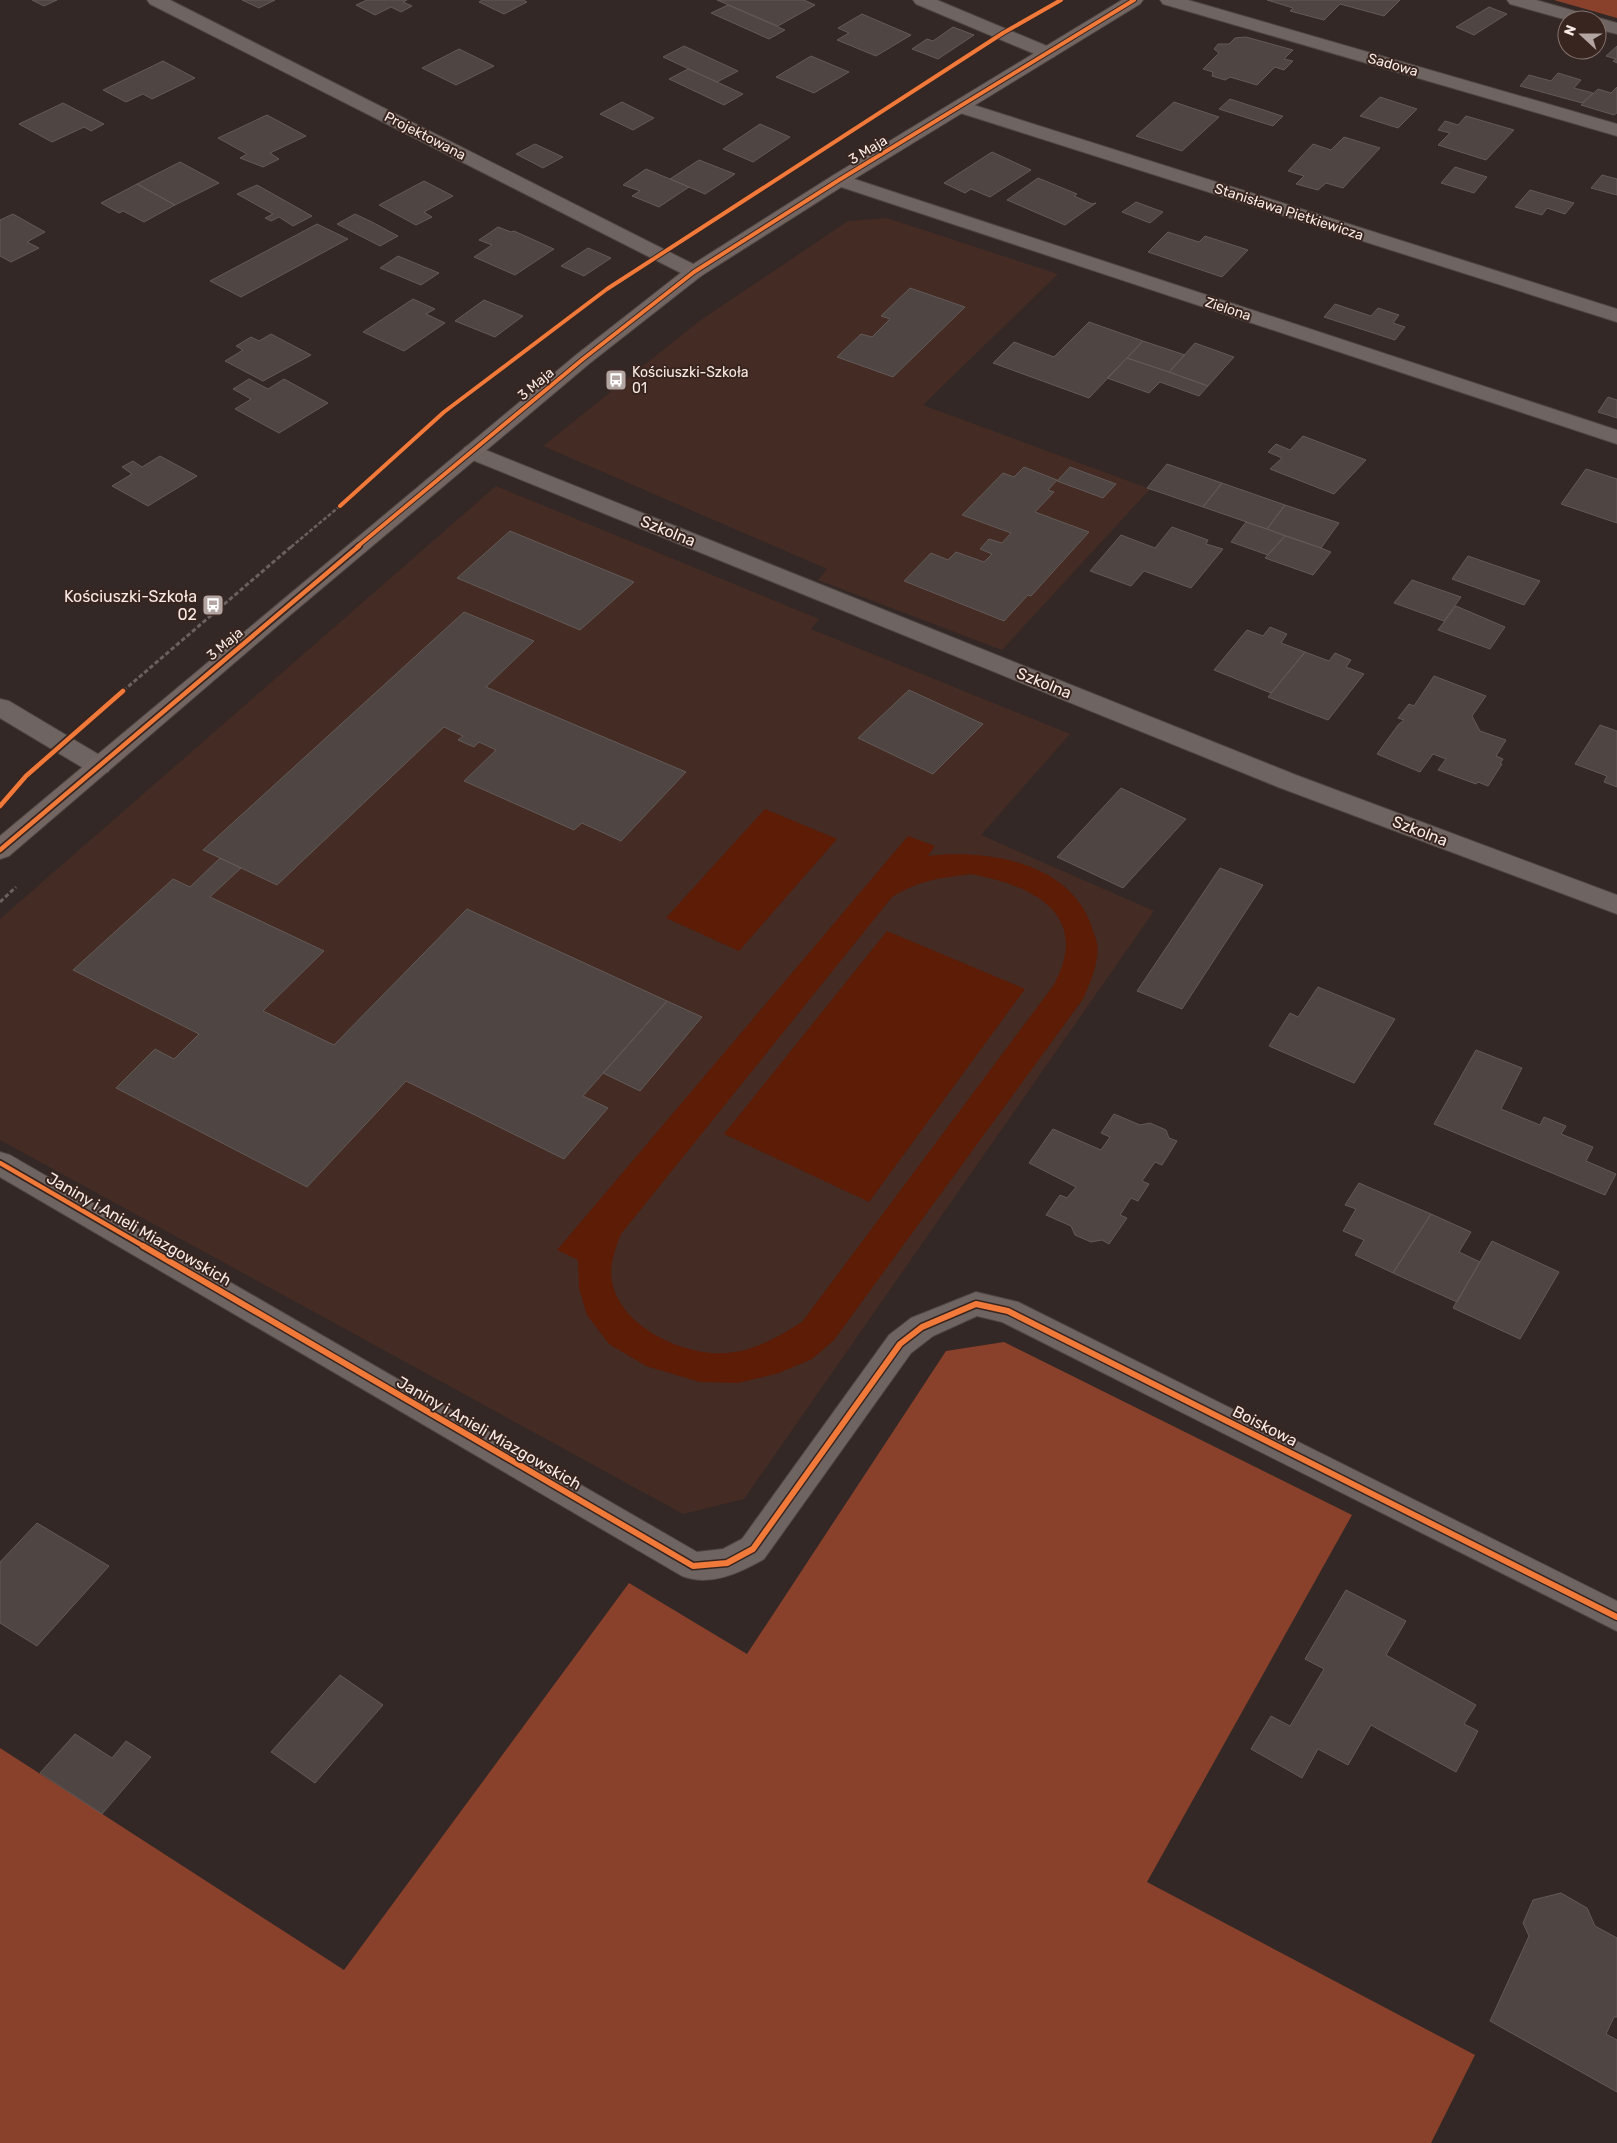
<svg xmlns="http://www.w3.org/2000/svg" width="1617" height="2143" font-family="Rubik,sans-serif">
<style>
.built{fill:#442b24}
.green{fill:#5d1c05;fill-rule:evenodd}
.forest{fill:#8a412b}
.building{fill:#4f4543;stroke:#635a57}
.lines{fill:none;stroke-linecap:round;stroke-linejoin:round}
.street-casing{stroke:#4e4542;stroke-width:2}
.secondary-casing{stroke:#4e4542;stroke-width:2}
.path-far1{stroke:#6a615f;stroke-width:2.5;stroke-dasharray:4 2;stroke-linecap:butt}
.path{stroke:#6a615f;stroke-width:3;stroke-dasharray:4.5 2.5;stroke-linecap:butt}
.street{fill:#6e6461;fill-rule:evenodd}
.secondary{fill:#736662;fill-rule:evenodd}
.cycleway-far2-casing{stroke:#39251f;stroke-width:6}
.cycleway-far1-casing{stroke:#39251f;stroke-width:8}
.cycleway-casing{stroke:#39251f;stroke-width:9}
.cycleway-far2{stroke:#f17a3a;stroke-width:4}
.cycleway-far1{stroke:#f17a3a;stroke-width:4.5}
.cycleway{stroke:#f17a3a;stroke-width:6}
.labels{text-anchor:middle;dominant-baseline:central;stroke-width:4;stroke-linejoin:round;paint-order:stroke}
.far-street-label{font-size:14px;fill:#f7e9e5;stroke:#39251f}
.far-poi-label{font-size:14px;fill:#f7e9e5;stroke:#39251f;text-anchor:start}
.street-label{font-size:16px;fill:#f7e9e5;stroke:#39251f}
.poi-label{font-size:16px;fill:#f7e9e5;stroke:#39251f;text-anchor:end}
</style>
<rect width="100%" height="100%" fill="#332825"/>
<!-- built -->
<path class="built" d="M887 218 1058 274 923 405 1150 489 1002 650 818 580 827 569 543 446 698 322 848 221Z
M496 486 819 619 811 629 1070 734 981 835 1154 911 744 1499 683 1514 0 1140V919Z"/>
<!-- green -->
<path class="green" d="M765 809 837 839 739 951 666 918Z
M908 836 935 846 928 856C986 849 1069 862 1091 925 1093 931 1096 938 1097 943 1100 961 1090 983 1083 999L834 1340 812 1359 779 1373 738 1383 700 1382 646 1366 609 1344 587 1315 579 1288 578 1260 557 1250ZM971 874C1033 885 1093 915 1053 986L802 1322C778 1337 755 1351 726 1353 683 1356 621 1327 612 1282 609 1266 615 1249 621 1234L892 897C920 880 939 878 971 874Z
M887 931 1025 989 869 1202 724 1134Z"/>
<!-- forest -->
<path class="forest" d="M1554 0H1617V18Z
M1004 1342 1352 1515 1147 1882 1475 2055 1431 2143H0V1748L344 1970 629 1583 747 1654 946 1351Z"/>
<!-- building -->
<path class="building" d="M32 0H57L44 6Z
M242 0H275L259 8Z
M367 0H407L403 2 412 6 401 12 391 7 375 15 356 5Z
M482 0H523L527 2 504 14 479 2Z
M717 0H804L815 5 778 26Z
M1267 0H1400L1384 16 1340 4 1324 20 1290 11 1293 8Z
M728 5 785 30 769 39 711 13Z
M1489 7 1507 14 1474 35 1456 27Z
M862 14 911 35 876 56 837 40 849 33 838 28Z
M953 27 974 35 938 59 912 49 927 39 933 41Z
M1246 37 1293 50 1284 59 1293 61 1284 70 1275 67 1257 85 1230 77 1225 80 1212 76 1213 72 1203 69 1219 53 1214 49 1218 44H1229L1235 38Z
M684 46 738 71 717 82 663 57Z
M1617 46V63L1613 61 1616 59 1606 56Z
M459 49 494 66 456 85 422 68Z
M811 56 849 72 814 93 776 77Z
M163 61 195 78 152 99 143 94 126 102 103 90Z
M688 69 717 82 743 94 724 105 669 79Z
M1558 73 1581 80 1574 88 1593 93 1582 103 1520 86 1529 75 1551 81Z
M1617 87V113L1614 115 1581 105 1598 89 1611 93Z
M1380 97 1417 109 1398 128 1360 116Z
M1230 99 1282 116H1283L1273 126 1219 109Z
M622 102 654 118 633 130 600 114Z
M1174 102 1219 117 1182 151 1136 136Z
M63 103 104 124 91 131 84 127 52 142 19 124Z
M267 115 306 136 270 153 279 159 263 167 240 158 247 154 218 138Z
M1466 116 1514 130 1486 160 1438 145 1450 133 1438 130 1445 121 1458 125Z
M760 124 790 137 753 162 723 149Z
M1344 137 1380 148 1343 188 1326 183 1318 190 1296 184 1304 176 1288 171 1313 144 1331 150Z
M535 144 563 157 543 168 516 154Z
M992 152 1031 170 990 197 971 189 965 193 944 183Z
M699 160 735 174 705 194 670 179Z
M180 162 219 183 175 205 137 184Z
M1455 167 1487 177 1474 193 1441 183Z
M646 169 670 179 689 187 659 207 632 196 640 191 623 185Z
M1602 175 1617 179V195L1591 188Z
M1038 178 1077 194 1074 196 1092 204 1096 203 1065 225 1007 200Z
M424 181 453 196 424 212 432 217 416 225 379 205Z
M137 184 175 205 144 222 123 211 119 213 101 203Z
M257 185 312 216 293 226 279 217 271 221 265 218 273 214 237 194Z
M1530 190 1574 203 1565 214 1547 208 1542 215 1515 207Z
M1136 202 1163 212 1150 223 1122 212Z
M13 214 45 232 27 242 39 248 11 262 0 256V220Z
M355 214 372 222 398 236 380 246 337 224Z
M317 224 348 239 241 297 210 281Z
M498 227 511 232 514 231 554 249 515 275 474 257 492 245 479 240Z
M1168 232 1199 242 1205 236 1248 250 1222 277 1148 252Z
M588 248 611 258 584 276 561 266Z
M398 256 439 273 421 285 380 268Z
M910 288 965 307 893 377 837 357 861 334 872 337 890 319 881 316Z
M413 299 435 309 426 314 445 323 404 351 363 332Z
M484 300 523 316 495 337 455 321Z
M1335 304 1371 316 1378 308 1399 315 1393 323 1405 327 1395 340 1324 317Z
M1089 322 1143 341 1089 398 993 363 1014 342 1054 357Z
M271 334 311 355 263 381 225 361 243 350 236 346 251 337 259 341Z
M1143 341 1185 355 1169 372 1127 358Z
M1195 343 1234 357 1208 386 1169 372Z
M1127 358 1169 372 1208 386 1199 396 1160 382 1149 393 1107 378Z
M249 379 268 389 284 379 328 403 279 433 235 409 251 399 233 389Z
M1608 397 1617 400V418L1598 412Z
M1303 436 1366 460 1334 494 1270 469 1282 458 1268 452 1276 444 1290 450Z
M160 456 197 476 148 506 112 486 132 474 122 467 133 461 142 467Z
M1167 464 1222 483 1203 507 1147 488Z
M1024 467 1057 480 1048 490 1054 492 1035 512 1089 532 1031 596 1028 595 1004 621 904 581 931 553 948 560 956 552 984 562 992 554 980 549 989 539 1002 543 1011 533 962 515 1003 473 1014 477Z
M1070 467 1116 484 1103 498 1057 481Z
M1586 469 1617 479V523L1561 504Z
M1222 483 1285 505 1267 529 1203 507Z
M1285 505 1339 523 1321 548 1267 529Z
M1246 522 1267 529 1285 536 1268 555 1231 542Z
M1172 527 1208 540 1206 544 1223 549 1191 588 1144 571 1131 586 1090 571 1121 535 1155 548Z
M510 531 634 582 580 630 457 578Z
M1285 536 1321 548 1331 552 1313 575 1265 558Z
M1468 556 1540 581 1524 605 1452 579Z
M1412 580 1461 597 1444 621 1394 603Z
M1456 606 1505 627 1490 649 1438 630Z
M464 612 534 641 486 687 686 772 621 841 582 823 574 830 464 781 496 750 479 742 474 747 458 740 463 736 444 727 277 885 203 850Z
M1270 627 1287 634 1281 643 1305 652 1271 693 1214 670 1247 630 1263 636Z
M1305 652 1329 661 1335 653 1351 660 1346 667 1364 674 1328 720 1268 697Z
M1434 676 1486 696 1472 716 1480 731 1506 740 1496 756 1503 759 1500 764H1502L1488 786 1478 782 1476 784 1438 770 1446 759 1433 754 1420 772 1377 754 1398 725 1404 720 1398 718 1409 704 1414 706Z
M909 690 983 724 933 774 858 738Z
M1600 725 1617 731V787L1604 782 1607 776 1575 764Z
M1121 788 1186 819 1123 888 1057 857Z
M220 858 241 868 210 897 324 951 263 1011 334 1045 467 909 667 1001 583 1096 608 1108 564 1159 406 1081 307 1187 116 1088 155 1049 174 1059 199 1034 73 970 173 879 190 887Z
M1220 868 1263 885 1182 1009 1137 991Z
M1318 987 1395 1019 1354 1083 1269 1046 1290 1013 1298 1017Z
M667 1001 702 1017 640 1091 603 1073Z
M1476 1050 1522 1068 1501 1109 1540 1125 1544 1117 1566 1126 1561 1134 1593 1147 1586 1161 1616 1174 1605 1195 1434 1124Z
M1114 1114 1140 1125 1150 1123 1166 1130 1169 1138 1177 1141 1162 1165 1155 1162 1142 1181 1149 1184 1138 1201 1131 1198 1120 1215 1127 1218 1109 1244 1102 1240 1091 1242 1075 1235 1071 1226 1046 1215 1060 1195 1067 1198 1076 1187 1029 1163 1053 1129 1101 1150 1110 1137 1101 1133Z
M1359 1183 1431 1214 1393 1273 1355 1255 1364 1240 1343 1231 1356 1209 1345 1205Z
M1431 1214 1471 1232 1459 1252 1480 1262 1457 1302 1393 1273Z
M1492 1241 1559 1272 1520 1339 1453 1308Z
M37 1523 109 1566 37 1646 0 1623V1562Z
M1346 1590 1406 1621 1386 1655 1476 1705 1464 1724 1478 1731 1456 1772 1371 1725 1348 1765 1318 1749 1302 1778 1251 1749 1271 1716 1290 1726 1324 1669 1305 1659Z
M340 1675 383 1705 315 1783 271 1752Z
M75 1734 112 1758 126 1741 151 1757 102 1814 40 1773Z
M1561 1893 1587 1908 1595 1926 1617 1938V2017H1614L1606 2034 1617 2040V2092L1490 2021 1529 1936 1523 1923 1533 1900Z"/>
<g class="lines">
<!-- street casing -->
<g class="street-casing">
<path id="street" d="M147 0H170L701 268 704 272 701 276 694 278 687 276 150 4Z
M913 0H937L1054 49 1057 53 1054 57H1042L916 4Z
M1160 0H1188L1617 124V136L1163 4Z
M1507 0H1536L1617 23V34L1597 29V20H1567L1510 4Z
M961 101 1617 309V322L954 111 952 107 954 103Z
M839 174 1617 430V444L832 184 829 180 832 176Z
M473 445 1296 775 1617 895V914L1278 787 465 457 462 452 465 447Z
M0 699 9 701 108 760 111 766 108 772 99 774 90 772 0 718Z
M0 1152 10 1155 697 1552 723 1549 742 1539 889 1335 911 1318 976 1292 1018 1302 1617 1601V1631L1002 1322 977 1316 933 1336 911 1353 764 1559C739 1573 711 1587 682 1576L0 1177Z"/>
</g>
<!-- secondary casing -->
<g class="secondary-casing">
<path id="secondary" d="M1122 0H1143L1140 4 846 184 701 276 590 363 289 616 9 856 0 859V836L576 355 687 268 832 176Z"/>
</g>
<!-- path-far1 -->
<path class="path-far1" d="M291 547 340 506"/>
<!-- path -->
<path class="path" d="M123 691 292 546
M0 902 16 887"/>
<!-- street -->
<use href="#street" class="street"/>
<!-- secondary -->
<use href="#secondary" class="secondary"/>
<!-- cycleway-far2 casing -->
<g class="cycleway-far2-casing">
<path id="cycleway-far2" d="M340 506 444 412 607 289 1003 33 1061 0
M357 547 583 359 694 272 839 180 1134 0"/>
</g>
<!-- cycleway-far1 casing -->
<g class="cycleway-far1-casing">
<path id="cycleway-far1" d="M0 806 26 776 123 691
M0 850 359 546
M0 1163 145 1247"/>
</g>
<!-- cycleway casing -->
<g class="cycleway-casing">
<path id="cycleway" d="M143 1246 693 1566 727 1563 753 1549 900 1344 922 1327 976 1304 1008 1311 1617 1617"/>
</g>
<!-- cycleway-far2 -->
<use href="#cycleway-far2" class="cycleway-far2"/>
<!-- cycleway-far1 -->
<use href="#cycleway-far1" class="cycleway-far1"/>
<!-- cycleway -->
<use href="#cycleway" class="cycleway"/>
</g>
<!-- icons -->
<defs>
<g id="bus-square" transform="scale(1.125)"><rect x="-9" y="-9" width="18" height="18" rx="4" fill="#b2a5a2" stroke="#39251f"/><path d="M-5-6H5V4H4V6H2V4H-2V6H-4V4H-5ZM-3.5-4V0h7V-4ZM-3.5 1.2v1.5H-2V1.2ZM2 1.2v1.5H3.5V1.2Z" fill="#fff"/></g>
</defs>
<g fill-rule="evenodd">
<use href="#bus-square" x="616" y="380"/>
<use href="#bus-square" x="213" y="605"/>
</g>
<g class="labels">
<!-- far-street labels -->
<g class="far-street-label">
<text transform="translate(1393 65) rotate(16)">Sadowa</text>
<text transform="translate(425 136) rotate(27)">Projektowana</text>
<text transform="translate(868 150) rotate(-31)">3 Maja</text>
<text transform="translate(1289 212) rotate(18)">Stanisława Pietkiewicza</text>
<text transform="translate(1228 309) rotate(18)">Zielona</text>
<text transform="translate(536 384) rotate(-40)">3 Maja</text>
<text transform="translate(225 644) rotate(-40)">3 Maja</text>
</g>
<!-- far-poi labels -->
<g class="far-poi-label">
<text x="632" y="372">Kościuszki-Szkoła<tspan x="632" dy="16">01</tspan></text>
</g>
<!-- street labels -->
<g class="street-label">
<text transform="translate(668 531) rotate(22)">Szkolna</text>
<text transform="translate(1044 683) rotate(22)">Szkolna</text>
<text transform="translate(1420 831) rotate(21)">Szkolna</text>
<text transform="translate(139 1229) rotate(30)">Janiny i Anieli Miazgowskich</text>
<text transform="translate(1265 1426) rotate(27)">Boiskowa</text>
<text transform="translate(489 1433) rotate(30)">Janiny i Anieli Miazgowskich</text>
</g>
<!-- poi labels -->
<g class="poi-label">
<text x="197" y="596">Kościuszki-Szkoła<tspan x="197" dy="18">02</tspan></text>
</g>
</g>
<!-- north arrow -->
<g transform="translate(1582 35) rotate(291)"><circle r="24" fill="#39251f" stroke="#85736e"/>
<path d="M0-4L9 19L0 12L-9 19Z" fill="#b2a5a2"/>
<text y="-8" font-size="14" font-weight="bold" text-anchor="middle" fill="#f7e9e5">N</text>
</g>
</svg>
